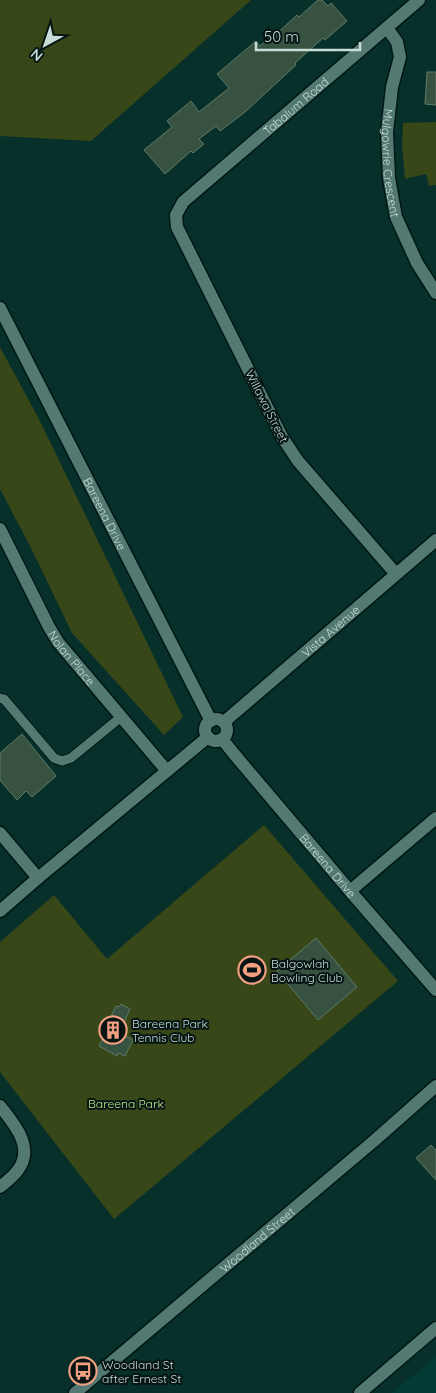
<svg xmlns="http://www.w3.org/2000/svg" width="436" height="1393" font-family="Quicksand,sans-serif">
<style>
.built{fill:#033b34}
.green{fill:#374718}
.building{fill:#375240;stroke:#5f7b67}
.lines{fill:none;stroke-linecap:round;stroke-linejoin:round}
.lane-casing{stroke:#001713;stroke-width:11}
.street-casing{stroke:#001713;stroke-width:15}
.secondary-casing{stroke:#001713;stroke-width:15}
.lane{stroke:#537972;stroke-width:9}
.street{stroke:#537972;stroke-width:12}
.secondary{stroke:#537972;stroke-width:12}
.labels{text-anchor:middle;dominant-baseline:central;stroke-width:4;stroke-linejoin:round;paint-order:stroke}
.street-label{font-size:12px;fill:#c8dcd8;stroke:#061513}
.poi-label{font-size:12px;fill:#c8dcd8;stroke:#061513;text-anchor:start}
.park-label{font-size:12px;fill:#c1e585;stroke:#061513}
</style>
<rect width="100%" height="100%" fill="#08302b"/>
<!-- built -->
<path class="built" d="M436 1356V1393H392Z"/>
<!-- green -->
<path class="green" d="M0 0H251L91 141 0 136Z
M436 122V185L429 186 426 174 405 179 402 145 403 123Z
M0 347 40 421 183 717 164 735 72 633 31 548 0 489Z
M264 825 398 981 114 1219 0 1072V942L54 895 107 959Z"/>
<!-- building -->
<path class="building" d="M318 0H322L328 6 331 3 347 21 325 40 323 38 295 63 296 65 245 112 220 131 216 126 199 139 204 144 193 153 191 151 165 174 144 150 172 127 167 121 191 101 199 112 229 88 217 74 256 41 260 46 271 36 272 38 297 15 299 17Z
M427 72H436V105L425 104Z
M22 734 56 776 32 797 26 791 17 800 0 780V753Z
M316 938 357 987 318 1020 277 971Z
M121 1004 130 1009 119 1033 133 1040 125 1056 118 1053 117 1056 99 1046 107 1031 105 1030 116 1006 119 1007Z
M431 1145 436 1150V1180L416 1158Z"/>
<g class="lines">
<!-- lane casing -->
<g class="lane-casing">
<path id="lane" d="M0 698 4 699 54 758 62 761 71 758 121 717"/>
</g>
<!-- street casing -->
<g class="street-casing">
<g id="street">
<path id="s1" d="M387 28 397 42 400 57 392 87 387 132 389 178 396 217 417 263 436 293"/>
<path id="s2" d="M0 529 49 627 58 642 167 771"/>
<path id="s3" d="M396 574 298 461 282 437 177 227 176 215 183 202 419 0"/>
<path id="s4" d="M224 722 436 540"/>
<path d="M0 833 38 878"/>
<path d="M350 891 436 818"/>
<path d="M0 911 38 878 208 737"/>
<path d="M0 1106C14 1124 35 1147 18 1170 13 1177 6 1182 0 1187"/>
<path d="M360 1393 436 1328"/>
</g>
</g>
<!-- secondary casing -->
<g class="secondary-casing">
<g id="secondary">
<path id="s5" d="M0 308 211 721"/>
<circle cx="216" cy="730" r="11"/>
<path id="s6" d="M222 739 234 754 350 891 436 990"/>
<path id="s7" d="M75 1393 375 1140 436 1086"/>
</g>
</g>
<!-- lane -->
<use href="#lane" class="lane"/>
<!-- street -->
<use href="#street" class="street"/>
<!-- secondary -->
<use href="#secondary" class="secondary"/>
</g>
<!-- icons -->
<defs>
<g id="stadium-ring" transform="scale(1.4375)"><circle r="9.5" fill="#061513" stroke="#f39f82" stroke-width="1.5"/><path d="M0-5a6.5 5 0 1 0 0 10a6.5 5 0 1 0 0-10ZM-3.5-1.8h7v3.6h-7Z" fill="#f39f82"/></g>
<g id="building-ring" transform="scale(1.4375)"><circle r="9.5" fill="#061513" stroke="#f39f82" stroke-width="1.5"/><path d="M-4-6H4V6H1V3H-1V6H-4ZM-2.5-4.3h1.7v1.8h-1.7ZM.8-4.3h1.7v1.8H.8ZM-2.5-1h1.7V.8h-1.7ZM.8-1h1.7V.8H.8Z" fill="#f39f82"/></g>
<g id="bus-ring" transform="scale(1.4375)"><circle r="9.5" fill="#061513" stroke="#f39f82" stroke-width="1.5"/><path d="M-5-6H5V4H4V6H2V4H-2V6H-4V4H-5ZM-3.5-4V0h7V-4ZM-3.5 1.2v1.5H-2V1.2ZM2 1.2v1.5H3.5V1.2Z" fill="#f39f82"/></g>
</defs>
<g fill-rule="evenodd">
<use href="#stadium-ring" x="252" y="970"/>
<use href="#building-ring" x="113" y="1030"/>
<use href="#bus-ring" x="83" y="1371"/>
</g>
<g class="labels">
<!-- street labels -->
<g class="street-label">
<text stroke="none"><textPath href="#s3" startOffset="588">Tabalum Road</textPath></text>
<text stroke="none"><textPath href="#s1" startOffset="140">Mulgowrie Crescent</textPath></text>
<text transform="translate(267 406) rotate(63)">Willawa Street</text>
<text stroke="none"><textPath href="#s5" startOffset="231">Bareena Drive</textPath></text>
<text stroke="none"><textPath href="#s4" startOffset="140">Vista Avenue</textPath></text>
<text stroke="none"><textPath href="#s2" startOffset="148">Nolan Place</textPath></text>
<text stroke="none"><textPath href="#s6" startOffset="165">Bareena Drive</textPath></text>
<text stroke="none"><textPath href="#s7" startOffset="238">Woodland Street</textPath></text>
</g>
<!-- poi labels -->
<g class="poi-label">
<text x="271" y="963">Balgowlah<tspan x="271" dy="14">Bowling Club</tspan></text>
<text x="132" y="1023">Bareena Park<tspan x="132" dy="14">Tennis Club</tspan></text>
<text x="102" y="1364">Woodland St<tspan x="102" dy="14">after Ernest St</tspan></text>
</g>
<!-- park labels -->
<g class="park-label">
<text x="126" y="1103">Bareena Park</text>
</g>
</g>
<!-- north arrow -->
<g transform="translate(45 45) rotate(220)" stroke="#061513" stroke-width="4" paint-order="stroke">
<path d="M0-4L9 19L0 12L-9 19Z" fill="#c8dcd8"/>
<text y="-8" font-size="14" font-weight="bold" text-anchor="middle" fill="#c8dcd8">N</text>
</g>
<!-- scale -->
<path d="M256 42v8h104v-8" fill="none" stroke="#c8dcd8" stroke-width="2.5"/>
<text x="264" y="42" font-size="15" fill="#c8dcd8" stroke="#061513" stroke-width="4" paint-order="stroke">50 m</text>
</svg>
